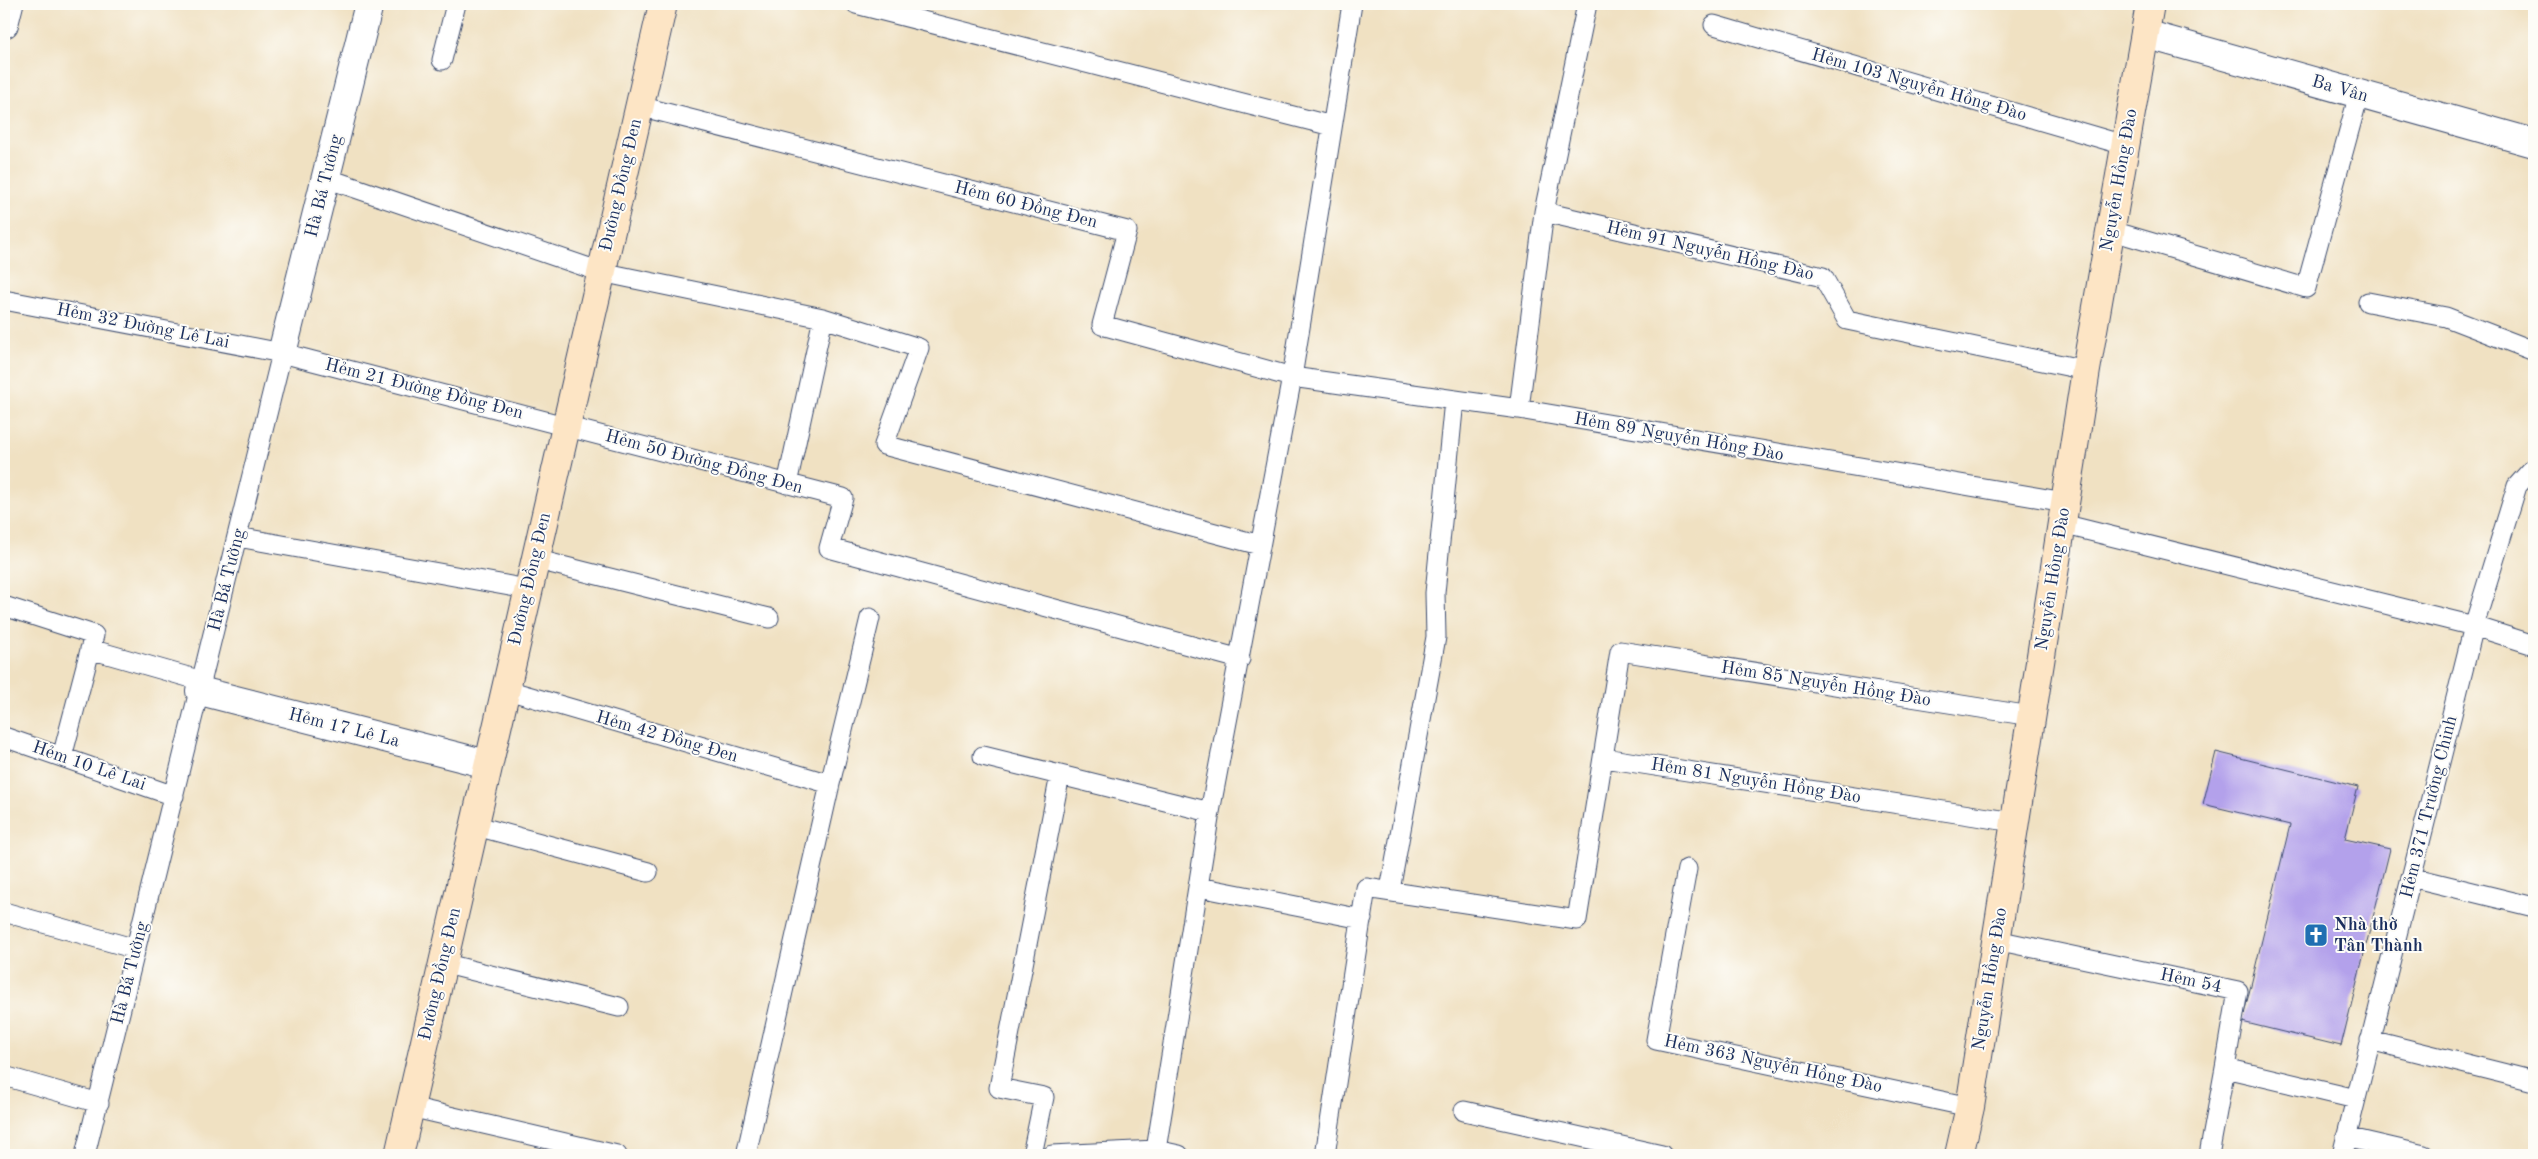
<svg xmlns="http://www.w3.org/2000/svg" width="2538" height="1159" font-family="'Old Standard TT',serif">
<style>
.building{fill:#b3a1eb}
.lines{fill:none;stroke-linecap:round;stroke-linejoin:round}
.lane-casing{stroke:#3b4a6d;stroke-width:21}
.street-casing{stroke:#3b4a6d;stroke-width:30}
.secondary-casing{stroke:#3b4a6d;stroke-width:30}
.lane{stroke:#fff;stroke-width:19}
.street{stroke:#fff;stroke-width:28}
.secondary{stroke:#fde5c5;stroke-width:28}
.labels{text-anchor:middle;dominant-baseline:central;stroke-width:4;stroke-linejoin:round;paint-order:stroke}
.street-label{font-size:18px;fill:#1b2f5e;stroke:#fdfcf7}
.poi-label{font-size:18px;font-weight:bold;fill:#1b2f5e;stroke:#fdfcf7;text-anchor:start}
</style>
<rect width="100%" height="100%" fill="#fdfcf7"/>
<filter id="ink" filterUnits="userSpaceOnUse"><feTurbulence type="fractalNoise" baseFrequency=".02" numOctaves="2"/><feDisplacementMap in="SourceGraphic" scale="10" xChannelSelector="R" yChannelSelector="G"/><feConvolveMatrix kernelMatrix="1 2 1 2 8 2 1 2 1" color-interpolation-filters="sRGB"/></filter>
<filter id="wash" filterUnits="userSpaceOnUse"><feTurbulence type="fractalNoise" baseFrequency=".0096" numOctaves="4" result="noise"/><feDisplacementMap in="SourceGraphic" scale="20" xChannelSelector="R" yChannelSelector="G"/><feGaussianBlur stdDeviation="1.12" result="paint"/><feColorMatrix in="noise" values="0 0 0 0 0 0 0 0 0 0 0 0 0 0 0 0 0 1.4 0 .05"/><feComposite in="paint" operator="in"/></filter>
<g filter="url(#wash)">
<rect width="100%" height="100%" fill="#f0e1c2"/>
<g id="blocks">
<!-- building -->
<path class="building" d="M2216 752 2358 787 2345 839 2390 849 2341 1046 2242 1022 2290 825 2203 804Z"/>
</g>
</g>
<g filter="url(#ink)">
<use href="#blocks" fill-opacity="0" stroke="#3b4a6d" stroke-width="1"/>
<g class="lines">
<!-- lane casing -->
<g class="lane-casing">
<path id="lane" d="M856 4 1332 126
M1714 25 2124 145
M442 60 456 4
M639 106 1127 231 1102 325 1292 377 1519 409 2065 502
M326 178 601 272 823 318 919 348 884 445 1260 545
M1544 212 1823 277 1847 320 2086 370
M2109 230 2306 288 2359 94
M4 300 282 353 843 498 829 548 1240 659
M2368 302 2446 317 2534 351
M1519 409 1544 212 1587 4
M787 484 823 318
M2062 524 2474 626 2534 645
M238 537 527 589
M534 559 769 618
M7 607 94 635 62 757
M90 649 202 681
M504 689 830 784
M4 737 174 796
M983 756 1210 812
M1604 758 2014 822
M473 825 648 872
M1687 869 1656 1040 1970 1107
M2411 877 2534 907
M1199 887 1362 919
M1390 890 1436 637 1435 593 1454 400
M4 912 136 949
M1996 940 2238 991 2225 1068 2356 1099
M442 963 619 1007
M2370 1040 2534 1081
M4 1076 99 1103
M410 1107 617 1155
M1464 1111 1662 1155
M2346 1137 2424 1155
M1156 1150 1210 812 1292 377 1352 4
M85 1155 282 353
M746 1155 830 784 870 618
M1032 1155 1044 1097 999 1088 1060 775
M1052 1155 1156 1150 1179 1155
M1325 1155 1366 888 1577 920 1620 651 2031 716
M2209 1155 2225 1068
M2342 1155 2474 626 2517 486 2534 467"/>
</g>
<!-- street casing -->
<g class="street-casing">
<path id="street" d="M4 24 9 4
M2145 34 2534 143
M282 353 369 4
M200 691 487 764"/>
</g>
<!-- secondary casing -->
<g class="secondary-casing">
<path id="secondary" d="M399 1155 663 4
M1959 1155 1970 1107 2086 370 2150 4"/>
</g>
<!-- lane -->
<use href="#lane" class="lane"/>
<!-- street -->
<use href="#street" class="street"/>
<!-- secondary -->
<use href="#secondary" class="secondary"/>
</g>
</g>
<!-- icons -->
<defs>
<g id="church-square" transform="scale(1.25)"><rect x="-9" y="-9" width="18" height="18" rx="4" fill="#1f6fb2" stroke="#fdfcf7"/><path d="M-1.2-6h2.4v3.5h3.3v2.4h-3.3V6h-2.4V-.1h-3.3v-2.4h3.3Z" fill="#fff"/></g>
</defs>
<g fill-rule="evenodd">
<use href="#church-square" x="2316" y="935"/>
</g>
<g class="labels">
<!-- street labels -->
<g class="street-label">
<text transform="translate(1919 85) rotate(16)">Hẻm 103 Nguyễn Hồng Đào</text>
<text transform="translate(2340 89) rotate(16)">Ba Vân</text>
<text transform="translate(2119 180) rotate(-80)">Nguyễn Hồng Đào</text>
<text transform="translate(621 185) rotate(-77)">Đường Đồng Đen</text>
<text transform="translate(324 186) rotate(-76)">Hà Bá Tường</text>
<text transform="translate(1026 205) rotate(14)">Hẻm 60 Đồng Đen</text>
<text transform="translate(1710 251) rotate(13)">Hẻm 91 Nguyễn Hồng Đào</text>
<text transform="translate(143 326) rotate(11)">Hẻm 32 Đường Lê Lai</text>
<text transform="translate(424 389) rotate(14)">Hẻm 21 Đường Đồng Đen</text>
<text transform="translate(1679 437) rotate(10)">Hẻm 89 Nguyễn Hồng Đào</text>
<text transform="translate(704 462) rotate(15)">Hẻm 50 Đường Đồng Đen</text>
<text transform="translate(530 579) rotate(-77)">Đường Đồng Đen</text>
<text transform="translate(2053 579) rotate(-81)">Nguyễn Hồng Đào</text>
<text transform="translate(227 580) rotate(-76)">Hà Bá Tường</text>
<text transform="translate(1826 684) rotate(9)">Hẻm 85 Nguyễn Hồng Đào</text>
<text transform="translate(344 728) rotate(14)">Hẻm 17 Lê La</text>
<text transform="translate(667 737) rotate(16)">Hẻm 42 Đồng Đen</text>
<text transform="translate(89 766) rotate(19)">Hẻm 10 Lê Lai</text>
<text transform="translate(1756 781) rotate(9)">Hẻm 81 Nguyễn Hồng Đào</text>
<text transform="translate(2429 807) rotate(-76)">Hẻm 371 Trường Chinh</text>
<text transform="translate(130 973) rotate(-76)">Hà Bá Tường</text>
<text transform="translate(440 974) rotate(-77)">Đường Đồng Đen</text>
<text transform="translate(1990 979) rotate(-81)">Nguyễn Hồng Đào</text>
<text transform="translate(2191 981) rotate(12)">Hẻm 54</text>
<text transform="translate(1773 1064) rotate(12)">Hẻm 363 Nguyễn Hồng Đào</text>
</g>
<!-- poi labels -->
<g class="poi-label">
<text x="2334" y="925">Nhà thờ<tspan x="2334" dy="21">Tân Thành</tspan></text>
</g>
</g>
<!-- margin -->
<rect width="2538" height="1159" fill="none" stroke="#fdfcf7" stroke-width="20"/>
</svg>
